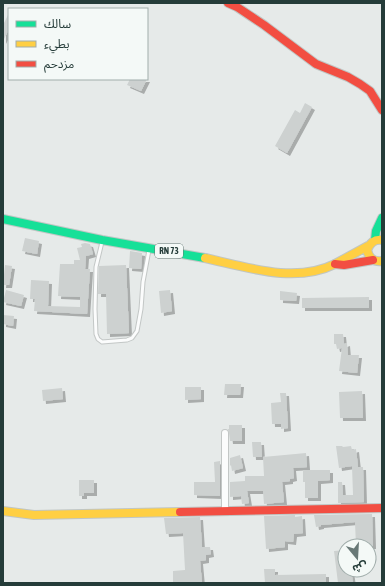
<svg xmlns="http://www.w3.org/2000/svg" width="385" height="586" font-family="'Asap Condensed','Noto Sans Arabic',sans-serif">
<style>
.building{fill:#cdd1d0;filter:url(#shadow)}
.lines{fill:none;stroke-linecap:round;stroke-linejoin:round}
.lane-casing{stroke:#c3c7c6;stroke-width:5}
.street-casing{stroke:#c3c7c6;stroke-width:8}
.fast-casing{stroke:#c0c6c4;stroke-width:10}
.slow-casing{stroke:#c0c6c4;stroke-width:10}
.jam-casing{stroke:#c0c6c4;stroke-width:10}
.lane{stroke:#fbfcfc;stroke-width:3}
.street{stroke:#fbfcfc;stroke-width:6}
.fast{stroke:#16e098;stroke-width:8}
.slow{stroke:#ffcf43;stroke-width:8}
.jam{stroke:#f24e42;stroke-width:8}
.labels{text-anchor:middle;dominant-baseline:central;stroke-width:4;stroke-linejoin:round;paint-order:stroke}
.shield{fill:#f4f9f7;stroke:#637572;stroke-width:1}
.shield-label{font-size:9px;font-weight:bold;fill:#253c39}
</style>
<defs>
<filter id="shadow"><feDropShadow dx="3" dy="3" stdDeviation="0" flood-color="#0004"/></filter>
</defs>
<rect width="100%" height="100%" fill="#e6eae9"/>
<!-- building -->
<path class="building" d="M9 13V29L3 41V25Z
M130 79H147L141 91 127 85Z
M305 103 312 107 287 153 275 146 295 110 300 113Z
M25 238 39 241 37 254 22 251Z
M85 243 90 244 93 254 86 256 85 269H90L87 314 34 311 35 299H30L31 280 49 281 48 306 80 307V297L58 296 60 264H74V260H80L77 248 82 247 81 244Z
M130 251 142 253 141 269 129 268Z
M5 265 12 266 9 285H3Z
M126 265 129 333 107 334 106 294H98L99 266Z
M6 290 24 295 21 306 3 302Z
M170 290 172 311 161 313 159 291Z
M280 291 297 293 296 301 280 300Z
M369 297V308H302V298Z
M3 315 14 316 13 326 3 324Z
M334 334H343L344 344 347 343 348 355H359L357 373 339 371 342 348 337 349 336 344H334Z
M225 384H241L240 395H224Z
M185 387H201V399L185 400Z
M62 388 63 399 43 401 42 390Z
M362 391 363 418H340L339 392Z
M280 393H286L288 428 281 429V424H272L271 403 281 402Z
M229 425H242V441H230L229 433 228 429H229Z
M252 442H261L262 457H253Z
M336 446H342L343 447 351 446 352 450 356 449 358 467H363L364 502 338 503V482H342L343 495H353L352 466 339 468Z
M306 453 307 467 293 468 294 478 290 479V481L282 482 284 502 264 504 263 491H247L249 503 242 504 241 496 230 497V482L245 481V476H264L263 457Z
M240 455 243 468 232 471 231 465 230 466V458Z
M220 461V496L194 495V482H215L214 462Z
M303 470H330V480L318 481V498H305V482H303Z
M79 480H94V493H84V496H79Z
M372 514 373 546H356L355 522 321 525V526L316 527 314 515Z
M295 515V517L302 516 303 533 294 534 293 542 285 541V547L266 549 264 516Z
M200 517 202 547H210L211 554 206 555V560L200 561 202 583H173V571L185 570 183 533 166 534 164 518Z
M345 550V570H351L353 583H338L334 551Z
M264 569H275V575L326 574V583H265Z"/>
<g class="lines">
<!-- lane casing -->
<g class="lane-casing">
<path id="lane" d="M102 242 96 267 95 309 96 334 98 339 102 342 127 340 132 338 137 331 141 309 143 282 149 250"/>
</g>
<!-- street casing -->
<g class="street-casing">
<path id="street" d="M225 433V511"/>
</g>
<!-- fast casing -->
<g class="fast-casing">
<path id="fast" d="M3 219 102 240 205 258
M375 240 376 231 382 218"/>
</g>
<!-- slow casing -->
<g class="slow-casing">
<path id="slow" d="M382 240C374 239 370 243 367 250 369 258 373 262 382 261
M205 258C246 267 295 284 335 264 346 258 357 252 368 246
M3 511 34 515 180 512"/>
</g>
<!-- jam casing -->
<g class="jam-casing">
<path id="jam" d="M228 3 237 7 264 25 316 64 348 77 360 84 370 91 382 110
M335 264 344 265 373 260
M180 512 382 508"/>
</g>
<!-- lane -->
<use href="#lane" class="lane"/>
<!-- street -->
<use href="#street" class="street"/>
<!-- fast -->
<use href="#fast" class="fast"/>
<!-- slow -->
<use href="#slow" class="slow"/>
<!-- jam -->
<use href="#jam" class="jam"/>
</g>
<g class="labels">
<!-- shield labels -->
<rect class="shield" x="155" y="244" width="28" height="14" rx="3"/>
<g class="shield-label">
<text x="169" y="251">RN 73</text>
</g>
</g>
<!-- border -->
<rect width="385" height="586" fill="none" stroke="#253c39" stroke-width="8"/>
<!-- legend -->
<rect x="8" y="8" width="140" height="72" fill="#f4f9f7" stroke="#a1adab"/>
<rect x="16" y="21" width="20" height="6" fill="#16e098" stroke="#a1adab"/>
<text x="44" y="28" font-size="12" fill="#253c39">سالك</text>
<rect x="16" y="41" width="20" height="6" fill="#ffcf43" stroke="#a1adab"/>
<text x="44" y="48" font-size="12" fill="#253c39">بطيء</text>
<rect x="16" y="61" width="20" height="6" fill="#f24e42" stroke="#a1adab"/>
<text x="44" y="68" font-size="12" fill="#253c39">مزدحم</text>
<!-- north arrow -->
<g transform="translate(357 558) rotate(162)"><circle r="19" fill="#f4f9f7" stroke="#a1adab"/>
<path d="M0-3L7 15L0 10L-7 15Z" fill="#697977"/>
<text y="-6" font-size="11" font-weight="bold" text-anchor="middle" fill="#253c39">ش</text>
</g>
</svg>
